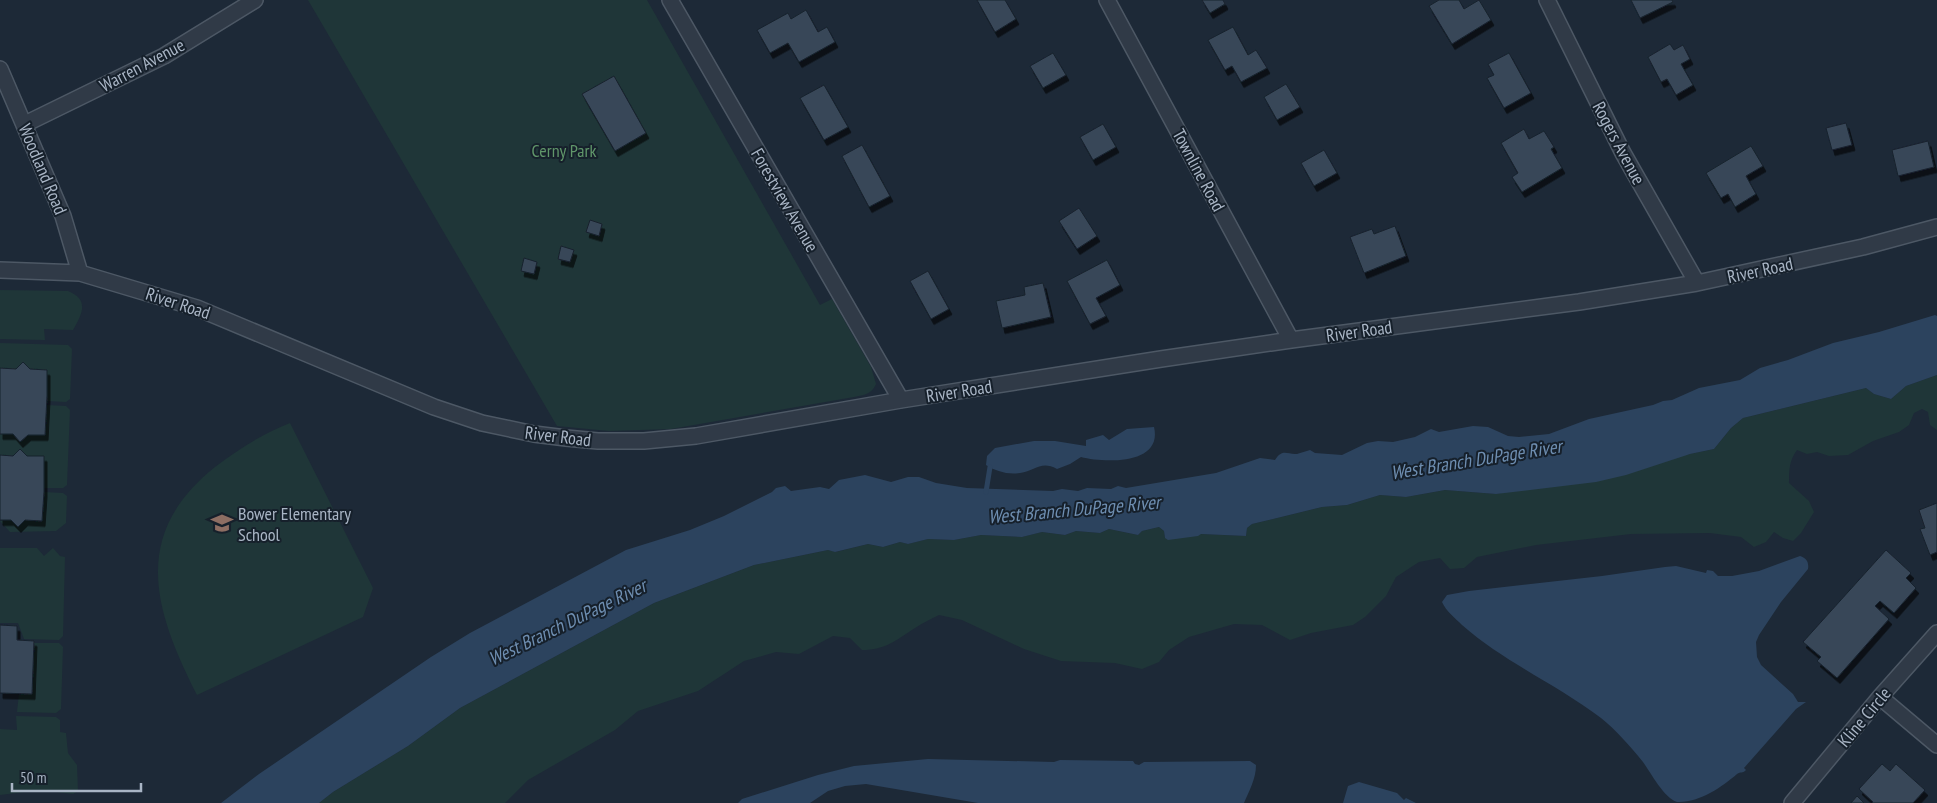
<svg xmlns="http://www.w3.org/2000/svg" width="1937" height="803" font-family="'PT Sans Narrow',sans-serif">
<style>
.green{fill:#1f3638}
.water{fill:#2c435e}
.lines{fill:none;stroke-linecap:round;stroke-linejoin:round}
.stream{stroke:#2c435e;stroke-width:5}
.building{fill:#384758;stroke:#18222d;filter:url(#shadow)}
.street-casing{stroke:#4d5865;stroke-width:18}
.street{stroke:#303a47;stroke-width:15}
.labels{text-anchor:middle;dominant-baseline:central;stroke-width:4;stroke-linejoin:round;paint-order:stroke}
.street-label{font-size:18px;fill:#a9b5c5;stroke:#16202b}
.park-label{font-size:18px;fill:#60966a;stroke:#16202b}
.poi-label{font-size:18px;fill:#a9b5c5;stroke:#16202b;text-anchor:start}
.water-label{font-size:19px;font-style:italic;fill:#6e8eb1;stroke:#16202b}
</style>
<defs>
<filter id="shadow"><feDropShadow dx="3" dy="5.5" stdDeviation="0" flood-color="#0009"/></filter>
</defs>
<rect width="100%" height="100%" fill="#1d2937"/>
<!-- green -->
<path class="green" d="M308 0H647L820 305 832 299 871 367 876 384C872 394 864 395 854 397L671 429 609 431 557 426Z
M0 290 68 291C90 300 82 314 73 330L44 329 45 340 0 339Z
M0 343 68 345 72 349 70 399 66 402 47 401 46 370 30 369 23 362 16 369 0 368Z
M1937 375V430L1930 425 1928 412 1922 409 1914 413 1909 425 1899 432 1873 441 1848 455 1829 456 1817 452 1807 454 1797 450C1789 461 1789 470 1789 483L1809 501 1814 512 1801 533 1793 541 1783 538 1774 532 1766 542 1754 547 1741 537 1710 533 1631 534 1536 545 1477 557 1464 568 1450 569 1440 558 1419 562 1396 577 1386 596 1365 617 1353 625 1311 633 1290 640 1262 625 1234 624 1189 637 1169 650 1159 662 1142 669 1115 663 1061 661 1024 649 962 620 939 615C931 619 922 623 915 628 896 640 886 650 862 650L850 638 833 636 799 654 776 652 744 661 698 691 638 711 615 730 528 780 505 803H319L333 792 408 746 460 708 654 603 754 565 828 550 836 552 868 544 883 547 900 542 908 544 928 539 954 540 981 535 1022 537 1042 532 1065 535 1076 531 1100 533 1109 529 1138 535 1142 531 1159 527 1164 531 1165 538 1201 534 1246 536 1247 528 1252 524 1322 507 1347 505 1380 495 1406 497 1445 490 1496 494 1714 449 1731 428 1743 418 1866 388 1874 394 1891 399 1906 386Z
M47 405 66 406 70 410 67 485 63 488H44V483L27 456 20 449 13 456 0 455V434L45 435Z
M290 423 373 588 363 617 197 695C154 610 130 535 215 467 239 449 262 434 290 423Z
M44 492 63 493 67 496 66 523 56 531 10 532 0 521 11 520 18 527 25 520 42 521Z
M0 548H37L44 556 53 548 60 556 65 557 63 636 59 640 24 639 18 623H0Z
M34 643H59L63 647 61 709 56 713 17 712 19 694H32Z
M16 716 56 717 60 720V732L66 733 68 753 77 765 78 791 73 794 41 790 0 795V729L17 730Z"/>
<!-- water -->
<path class="water" d="M1935 315 1937 316V375L1906 386 1891 399 1874 394 1866 388 1743 418 1731 428 1714 449 1690 454 1626 475 1596 482 1496 494 1445 490 1406 497 1380 495 1347 505 1322 507 1252 524 1247 528 1246 536 1201 534 1198 536 1168 540 1165 538 1164 531 1159 527 1142 531 1138 535 1109 529 1100 533 1076 531 1065 535 1042 532 1022 537 981 535 954 540 928 539 908 544 900 542 883 547 868 544 835 552 828 550 754 565 654 603 460 708 408 746 333 792 319 803H221L259 774 431 657 470 633 626 550 690 530 724 516 772 492 776 488 785 486 791 491 820 487 829 489 839 480 865 475 891 482 908 477H919L936 483 967 488 1053 491 1062 489 1078 491 1087 488 1111 489 1118 486 1126 488 1216 473 1260 458 1275 460C1283 448 1287 455 1297 454 1301 453 1306 451 1310 450L1315 453 1342 455 1367 443 1378 441 1393 442 1415 437 1431 429 1439 432 1473 426 1488 427 1508 436 1519 437 1549 434 1589 419 1653 405 1663 401 1672 400 1699 388 1740 380 1760 368 1788 360 1833 343 1879 332Z
M1154 427C1163 465 1104 463 1081 457L1070 464 1057 469C1041 460 1035 471 1020 473 1008 475 995 471 986 465L987 456 995 448 1034 441H1055L1086 446V440L1103 435 1109 440 1127 429Z
M1800 556C1807 558 1809 563 1808 569L1781 602 1759 635 1756 642 1757 657 1761 665 1793 694 1798 702H1806L1796 709 1744 768 1746 770C1742 774 1741 771 1737 774 1722 787 1699 803 1677 802 1664 798 1651 773 1643 762 1631 747 1616 730 1601 718 1556 684 1504 662 1462 625 1455 618 1446 611 1442 602L1447 595 1469 591 1602 576 1665 567 1676 566 1706 573 1707 570 1713 571 1718 576H1732L1759 571Z
M928 759 1054 762 1060 760 1133 761 1135 764 1139 765 1144 762 1250 761 1256 765C1256 779 1249 791 1244 803H978L866 784 845 786 828 791 810 803H738L742 799 818 775 854 766Z
M1359 782 1397 793 1404 800 1406 798 1416 803H1343L1348 786Z"/>
<g class="lines">
<!-- stream -->
<path class="stream" d="M986 492 990 467"/>
</g>
<!-- building -->
<path class="building" d="M977 0H1005L1016 19 995 32Z
M1202 0H1223L1225 4 1210 13Z
M1439 0H1459L1464 9 1479 0 1491 20 1452 44 1429 6Z
M1631 0H1672L1673 2 1640 18Z
M806 10 818 32 827 27 835 42 799 62 788 43 770 53 757 30 788 13 791 19Z
M1233 27 1248 55 1256 50 1267 68 1241 82 1232 66 1225 70 1208 40Z
M1670 44 1674 50 1683 45 1690 59 1681 64 1693 85 1676 95 1667 79 1661 82 1648 57Z
M1053 53 1066 75 1043 88 1030 66Z
M1509 53 1531 93 1504 108 1487 78 1494 75 1488 64Z
M614 76 646 133 615 151 582 94Z
M1286 84 1300 107 1277 120 1264 97Z
M824 85 848 127 824 140 800 98Z
M1846 123 1852 145 1832 150 1826 128Z
M1103 124 1116 147 1093 160 1080 137Z
M1524 129 1529 139 1544 131 1554 147 1551 149 1562 168 1522 192 1512 177 1518 173 1501 143Z
M1928 141 1934 167 1898 176 1892 150Z
M862 145 890 196 869 207 842 156Z
M1751 146 1763 166 1746 176 1756 194 1735 207 1728 194 1721 198 1706 173Z
M1324 150 1337 173 1314 186 1301 163Z
M1079 208 1097 236 1077 249 1059 221Z
M590 220 602 224 599 236 586 232Z
M1395 226 1406 256 1364 273 1350 237 1372 229 1374 234Z
M561 246 574 250 570 262 558 259Z
M524 258 537 262 534 274 521 271Z
M1107 260 1120 285 1096 298 1106 316 1090 324 1067 281Z
M928 271 949 309 931 319 910 281Z
M1043 283 1051 317 1002 328 996 301 1025 295 1024 287Z
M23 362 30 369 47 370V396L45 435H28L20 442 13 434H0V368L16 369Z
M20 449 27 456H44V492L42 521 25 520 18 527 11 520H0V455L13 456Z
M1937 503V552L1930 555 1920 529 1925 528 1919 510Z
M1886 550 1911 573 1906 578 1916 588 1894 613 1880 601 1875 606 1889 619 1837 678 1817 661 1821 657 1803 642Z
M0 625 17 626V640L34 641 32 694 0 693Z
M1882 764 1890 771 1896 764 1925 790 1913 803H1872L1873 802 1859 789Z
M1857 796 1864 803H1851Z"/>
<g class="lines">
<!-- street casing -->
<g class="street-casing">
<path id="street" d="M670 0 901 400
M1107 0 1291 340
M1547 0 1623 153 1697 283
M0 69 63 216 80 273
M25 124 164 56 255 0
M0 270 80 273 197 308 434 407 482 423 534 434 566 438 598 441H644L696 436 901 400 1161 359 1291 340 1579 302 1697 283 1863 247 1937 227
M1880 697 1937 745
M1792 803 1880 697 1937 633"/>
</g>
<!-- street -->
<use href="#street" class="street"/>
</g>
<!-- icons -->
<defs>
<g id="school-bare" transform="scale(1.725)"><path d="M0-5L7-2L0 1L-7-2ZM-4 1L0 2.5L4 1V4Q0 6-4 4Z" fill="#8d6e63" stroke="#16202b" stroke-width="2.5" paint-order="stroke"/></g>
</defs>
<g fill-rule="evenodd">
<use href="#school-bare" x="222" y="523"/>
</g>
<g class="labels">
<!-- street labels -->
<g class="street-label">
<text transform="translate(142 65) rotate(-28)">Warren Avenue</text>
<text transform="translate(1619 143) rotate(62)">Rogers Avenue</text>
<text transform="translate(43 169) rotate(67)">Woodland Road</text>
<text transform="translate(1199 170) rotate(62)">Townline Road</text>
<text transform="translate(785 200) rotate(60)">Forestview Avenue</text>
<text transform="translate(1760 270) rotate(-12)">River Road</text>
<text transform="translate(178 303) rotate(18)">River Road</text>
<text transform="translate(1359 331) rotate(-8)">River Road</text>
<text transform="translate(959 391) rotate(-9)">River Road</text>
<text transform="translate(558 436) rotate(7)">River Road</text>
<text transform="translate(1864 717) rotate(-50)">Kline Circle</text>
</g>
<!-- park labels -->
<g class="park-label">
<text x="564" y="150">Cerny Park</text>
</g>
<!-- poi labels -->
<g class="poi-label">
<text x="238" y="513">Bower Elementary<tspan x="238" dy="21">School</tspan></text>
</g>
<!-- water labels -->
<g class="water-label">
<text transform="translate(1476 459) rotate(-9)">West Branch DuPage River</text>
<text transform="translate(1074 509) rotate(-5)">West Branch DuPage River</text>
<text transform="translate(567 622) rotate(-26)">West Branch DuPage River</text>
</g>
</g>
<!-- scale -->
<path d="M12 783v8h129v-8" fill="none" stroke="#a9b5c5" stroke-width="2.5"/>
<text x="20" y="783" font-size="15" fill="#a9b5c5" stroke="#16202b" stroke-width="4" paint-order="stroke">50 m</text>
</svg>
